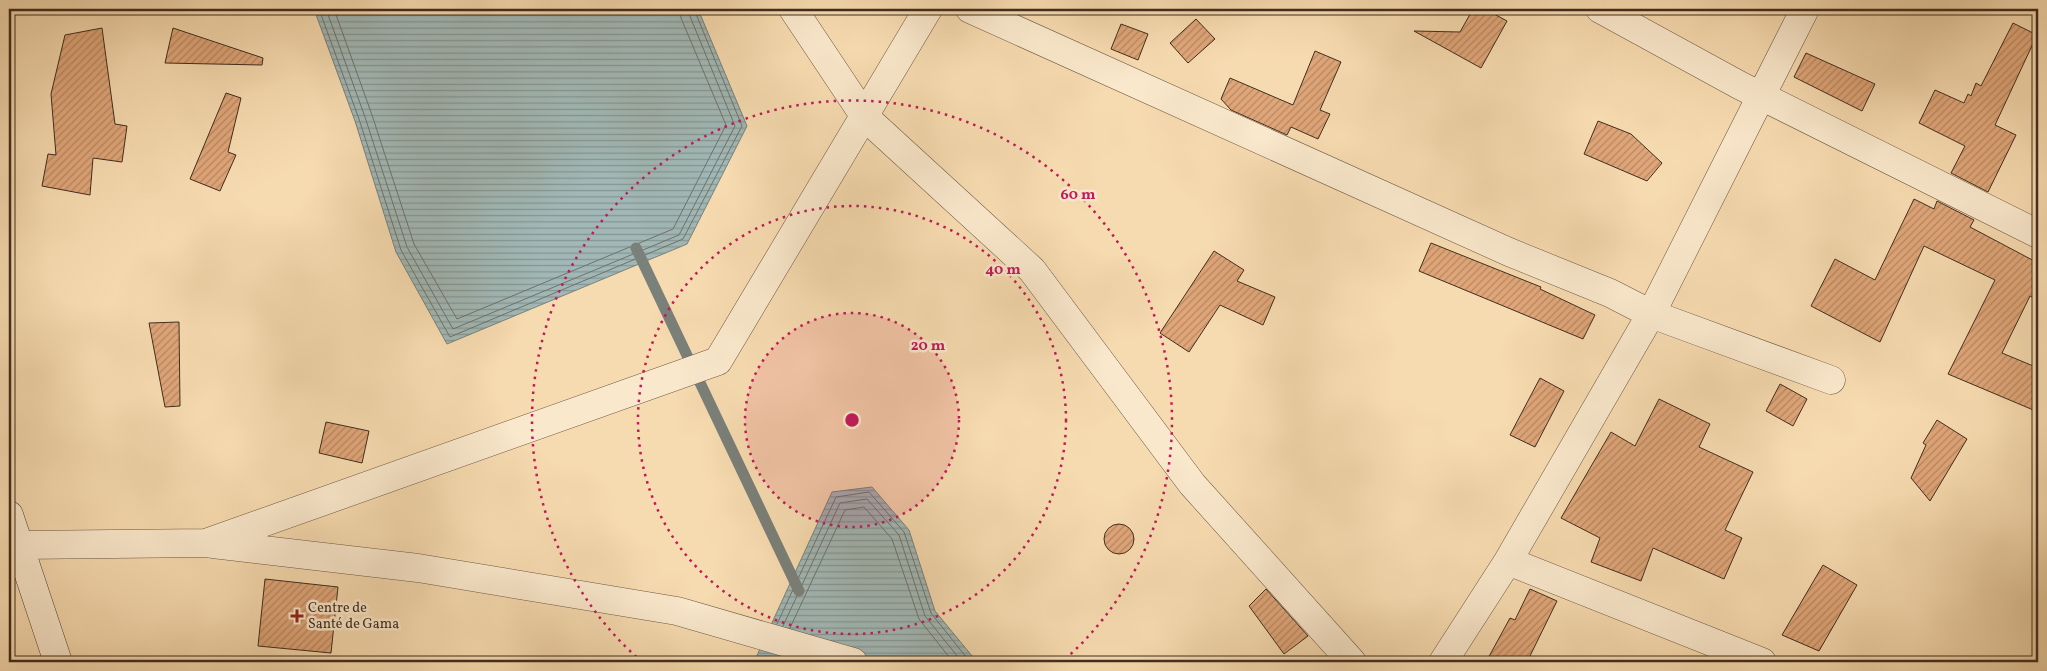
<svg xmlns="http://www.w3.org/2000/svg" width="2047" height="671" font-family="Vollkorn,serif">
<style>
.water{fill:url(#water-rules);stroke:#7a807a}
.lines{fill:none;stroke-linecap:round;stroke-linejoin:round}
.shore{stroke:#70726a;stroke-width:1}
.stream{stroke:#7a807a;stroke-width:11}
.building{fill:url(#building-hatch);stroke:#402d1f}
.minor-casing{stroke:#6e5843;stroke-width:29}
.secondary-casing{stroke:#402d1f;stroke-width:29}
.minor{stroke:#fae8cc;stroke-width:28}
.secondary{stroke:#fae8cc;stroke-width:28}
.ring{fill:none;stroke:#c2185b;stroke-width:2.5;stroke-dasharray:2.5 5}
.poi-dot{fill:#8f2418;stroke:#fae8cc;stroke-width:2}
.labels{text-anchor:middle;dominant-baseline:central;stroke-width:5;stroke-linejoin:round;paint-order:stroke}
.poi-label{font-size:14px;fill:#402d1f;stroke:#fae8cc;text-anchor:start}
.centre{fill:#c2185b;stroke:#fae8cc;stroke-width:2.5}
.ring-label{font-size:15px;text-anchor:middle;font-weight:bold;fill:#c2185b;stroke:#fae8cc;stroke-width:5;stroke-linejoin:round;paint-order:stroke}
</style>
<defs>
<pattern id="water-rules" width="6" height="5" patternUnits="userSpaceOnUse" patternTransform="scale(1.25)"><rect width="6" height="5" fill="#a1b8b6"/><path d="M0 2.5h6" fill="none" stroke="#859693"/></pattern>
<pattern id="building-hatch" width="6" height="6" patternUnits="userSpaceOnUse" patternTransform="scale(1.25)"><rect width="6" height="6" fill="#e0a679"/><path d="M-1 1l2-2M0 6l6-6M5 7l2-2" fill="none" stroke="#b78863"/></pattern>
</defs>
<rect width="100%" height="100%" fill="#f7dbb0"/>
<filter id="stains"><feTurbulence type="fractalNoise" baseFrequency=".004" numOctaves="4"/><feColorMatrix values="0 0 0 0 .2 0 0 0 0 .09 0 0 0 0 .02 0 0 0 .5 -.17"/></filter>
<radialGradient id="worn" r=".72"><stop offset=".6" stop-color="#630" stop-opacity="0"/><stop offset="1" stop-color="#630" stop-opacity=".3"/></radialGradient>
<!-- water -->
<path class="water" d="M314 9H698L747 126 687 244 447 344 396 252 355 121Z
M872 487 909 530 935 611 977 662H754L832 492Z"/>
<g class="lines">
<!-- shore -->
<path class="shore" d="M319 9 359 119 401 250 450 337 683 239 742 126 694 9
M326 9 365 117 407 247 453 329 679 235 735 126 687 9
M334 9 372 115 414 244 457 319 673 229 726 125 681 18 680 9
M777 624 836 497 869 492 904 532 931 613 970 662
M783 626 840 503 867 499 899 535 925 616 962 662
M790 628 845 510 864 507 892 539 919 619 953 662"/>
<!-- stream -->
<path class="stream" d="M636 248 799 591"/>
</g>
<!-- building -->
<path class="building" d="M1473 9H1485L1507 21 1481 68 1414 31 1460 32Z
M1196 19 1215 39 1188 63 1170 43Z
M2013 23 2037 35 1995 125 2016 135 1988 192 1951 173 1965 146 1919 123 1935 90 1964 103 1968 94 1971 96 1976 83 1981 86Z
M1121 24 1148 34 1138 60 1111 49Z
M102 28 115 124 127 126 122 162 93 158 90 195 42 186 48 154 56 155 51 94 65 35Z
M173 28 263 58 262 65 165 63Z
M1315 51 1341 62 1320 110 1330 114 1318 139 1291 127 1287 135 1231 110 1221 99 1230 78 1293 105Z
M1806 53 1875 84 1862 111 1794 77Z
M226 93 241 98 228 152 236 155 220 191 190 179Z
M1598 121 1631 134 1662 163 1647 181 1584 154Z
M1914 199 1934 209 1937 201 1974 220 1970 227 2038 263V300L2030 296 2002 353 2038 368V412L1948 374 1995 280 1924 246 1880 342 1811 306 1835 259 1875 280Z
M1431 243 1541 287 1540 289 1595 315 1583 339 1419 271Z
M1214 251 1244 270 1237 281 1275 297 1263 325 1220 305 1189 352 1160 333Z
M179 322 180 406 165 407 149 323Z
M1540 378 1564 391 1535 447 1510 435Z
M1780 384 1807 399 1793 426 1766 411Z
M1659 399 1710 424 1699 447 1753 472 1725 530 1742 538 1724 579 1653 548 1641 581 1591 562 1600 538 1561 518 1611 432 1635 446Z
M1937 420 1967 439 1930 501 1911 478 1926 445 1923 443Z
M326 422 369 431 362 463 319 453Z
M1104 539a15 15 0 1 1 30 0a15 15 0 1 1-30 0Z
M1823 565 1857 585 1819 651 1782 635Z
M265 579 338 587 331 653 258 646Z
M1266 589 1308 636 1284 654 1249 606Z
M1530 589 1557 601 1527 662H1486L1510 618 1515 620Z"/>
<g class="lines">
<!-- minor casing -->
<g class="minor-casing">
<path id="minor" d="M793 9 865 117 1032 270 1192 484 1352 662
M970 9 1509 252 1610 293 1651 314 1831 380
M1600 9 1741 86 2038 234
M213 544 418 568 677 611 853 662
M20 545 206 543 718 361 928 9
M1508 561 1762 662
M1443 662 1508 561 1651 314 1805 9"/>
</g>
<!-- secondary casing -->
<g class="secondary-casing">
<path id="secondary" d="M9 515 58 662"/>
</g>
<!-- minor -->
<use href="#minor" class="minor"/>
<!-- secondary -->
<use href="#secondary" class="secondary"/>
</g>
<!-- distance rings -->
<circle cx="852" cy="420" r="107" fill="#c2185b" fill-opacity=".12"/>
<g class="ring">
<circle cx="852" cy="420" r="107"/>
<circle cx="852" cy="420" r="214"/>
<path d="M642 662A320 320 0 1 1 1062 662"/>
</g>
<!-- markers -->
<path class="poi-dot" d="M294.5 608.5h5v5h5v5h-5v5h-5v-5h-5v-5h5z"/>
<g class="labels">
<!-- poi labels -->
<g class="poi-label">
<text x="308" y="608">Centre de<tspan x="308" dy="16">Santé de Gama</tspan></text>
</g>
</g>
<circle cx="852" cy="420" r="8" class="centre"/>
<g class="ring-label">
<text x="1078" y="199">60 m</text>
<text x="1003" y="274">40 m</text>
<text x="928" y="350">20 m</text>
</g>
<!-- margin -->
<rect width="2047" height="671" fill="none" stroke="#f7dbb0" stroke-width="30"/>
<rect x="10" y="10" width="2027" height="651" fill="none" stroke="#402d1f" stroke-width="2.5"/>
<rect x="15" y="15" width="2017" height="641" fill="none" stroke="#402d1f"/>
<rect width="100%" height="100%" filter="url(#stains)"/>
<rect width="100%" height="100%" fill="url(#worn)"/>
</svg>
